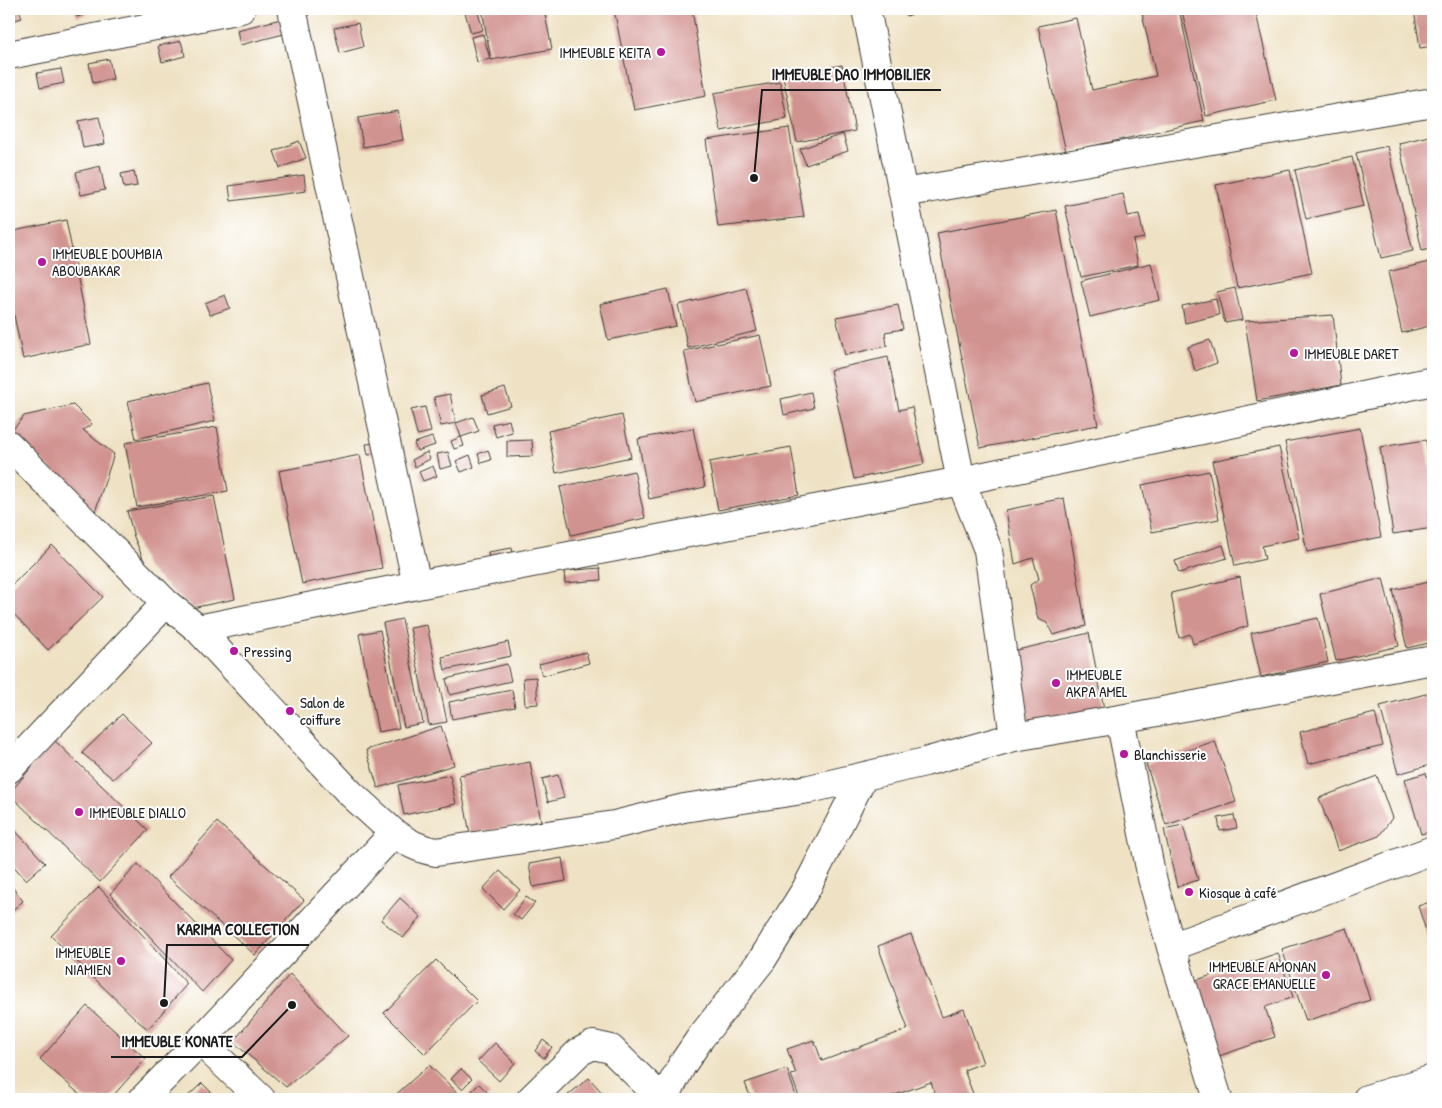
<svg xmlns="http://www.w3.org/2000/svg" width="1442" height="1108" font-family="'Patrick Hand',sans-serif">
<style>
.building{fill:#d19390}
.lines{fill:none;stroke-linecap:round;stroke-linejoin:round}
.minor-casing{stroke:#3c3a35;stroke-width:30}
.minor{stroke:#fff;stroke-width:28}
.poi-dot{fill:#b5179e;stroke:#fff;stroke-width:2}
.labels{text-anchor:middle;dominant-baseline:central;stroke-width:4;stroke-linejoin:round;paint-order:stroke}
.poi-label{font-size:15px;fill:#1c1c1c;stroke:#fff;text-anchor:start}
.leader{fill:none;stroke:#1c1c1c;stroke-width:2}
.callout-dot{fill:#1c1c1c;stroke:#fff;stroke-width:2}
.callout-label{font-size:16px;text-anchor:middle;font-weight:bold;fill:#1c1c1c;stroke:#fff;stroke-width:4;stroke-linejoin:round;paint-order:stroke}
</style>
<rect width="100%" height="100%" fill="#fff"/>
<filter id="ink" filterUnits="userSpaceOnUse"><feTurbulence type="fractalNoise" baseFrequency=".02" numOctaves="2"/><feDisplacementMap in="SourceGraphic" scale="10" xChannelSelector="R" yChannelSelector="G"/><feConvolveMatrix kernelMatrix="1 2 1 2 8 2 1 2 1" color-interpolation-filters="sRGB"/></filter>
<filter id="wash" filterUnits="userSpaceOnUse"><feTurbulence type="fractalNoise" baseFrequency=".0096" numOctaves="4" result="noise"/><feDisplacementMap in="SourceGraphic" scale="20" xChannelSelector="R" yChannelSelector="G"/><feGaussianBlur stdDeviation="1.12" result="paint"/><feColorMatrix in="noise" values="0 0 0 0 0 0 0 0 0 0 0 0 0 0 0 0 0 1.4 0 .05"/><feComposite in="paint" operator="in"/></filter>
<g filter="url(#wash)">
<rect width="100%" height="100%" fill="#efe2c4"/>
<g id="blocks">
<!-- building -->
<path class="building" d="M9 9H19L22 18 9 22Z
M74 9H103L77 17Z
M464 9H477L483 30 471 33Z
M482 9H544L552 49 491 60Z
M614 9H692L706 96 634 110Z
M905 9H932L906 16Z
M1141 9H1179L1204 121 1066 152 1038 26 1076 18 1092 90 1156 76Z
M1192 9H1255L1276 100 1206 116 1182 11Z
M1414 9H1433V46L1420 48Z
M285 18 288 33 240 45 237 30Z
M358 23 363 47 340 53 334 28Z
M483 34 490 59 477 62 471 37Z
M181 41 185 56 162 62 158 46Z
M109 59 113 79 93 83 89 63Z
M842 65 855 131 797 142 783 77Z
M61 69 64 83 40 88 37 73Z
M780 82 787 119 721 131 714 93Z
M398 111 403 140 363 147 358 118Z
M99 117 105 144 83 148 78 121Z
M789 128 804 217 718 227 706 140Z
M843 134 848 151 806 165 800 149Z
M1433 135V248L1422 251 1399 143Z
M299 141 306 158 280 168 274 151Z
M1387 146 1413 251 1381 258 1356 153Z
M1352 157 1364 206 1306 219 1295 170Z
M100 166 105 190 81 195 76 172Z
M1290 170 1312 273 1237 288 1216 185Z
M134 171 137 186 124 188 121 174Z
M304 175 306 191 231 201 229 186Z
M1123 194 1128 216 1139 214 1144 238 1133 240 1138 265 1081 277 1065 206Z
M1056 210 1098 425 980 448 937 233Z
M66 220 91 344 23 359 9 291V232Z
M1433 261V325L1402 333 1388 272Z
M1151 263 1160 300 1090 317 1081 281Z
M746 288 757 331 688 348 678 305Z
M1235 288 1242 320 1225 323 1217 292Z
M668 289 676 326 608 340 600 304Z
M225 295 230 308 210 315 205 303Z
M1216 299 1219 315 1185 323 1182 306Z
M898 305 903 329 885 332 887 346 845 355 836 317Z
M1333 315 1341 385 1257 401 1245 321Z
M760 335 771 386 695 402 684 351Z
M1210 340 1217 363 1195 371 1188 347Z
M888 357 899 410 912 407 924 464 854 479 830 370Z
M207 383 215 421 136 439 128 401Z
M505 388 511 406 487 413 482 395Z
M811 392 814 408 784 415 781 399Z
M450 394 456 423 473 417 479 431 461 437 464 446 454 449 451 441 461 437 456 423 441 426 434 397Z
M73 405 92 424 83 430 114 454 95 512 28 447 9 434 24 416Z
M425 407 431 432 417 435 411 410Z
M622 415 631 457 556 473 548 431Z
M509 420 512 432 496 437 492 424Z
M217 427 228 491 137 507 125 443Z
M693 428 705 487 649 499 638 439Z
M1360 428 1381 537 1307 552 1285 442Z
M432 437 435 445 417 451 414 443Z
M532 440 533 456 507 457V441Z
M1426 440 1433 485V528L1393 534 1380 447Z
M379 443 380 453 368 455 366 444Z
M791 447 799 495 718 510 709 462Z
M1279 447 1299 538 1262 546 1265 559 1235 566 1212 461Z
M488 450 491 460 481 463 478 454Z
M427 452 430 459 415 467 412 460Z
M448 452 452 466 440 469 437 454Z
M360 455 382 568 302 584 279 471Z
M470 455 474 467 461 472 456 461Z
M433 466 437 476 423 481 419 472Z
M634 471 645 518 571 535 560 487Z
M1209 471 1219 519 1152 532 1142 485Z
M214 496 235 599 192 608 147 568 134 537 127 511Z
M1064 498 1086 626 1053 635 1047 623 1038 619 1030 585 1039 579 1033 558 1015 564 1006 510Z
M52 545 103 597 48 650 9 609V588Z
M1223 545 1227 558 1179 573 1175 561Z
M512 548 514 559 490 564 488 552Z
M600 568 601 580 565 583 564 571Z
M1240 577 1248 626 1193 644 1190 634 1179 638 1171 593Z
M1383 578 1399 646 1336 661 1320 594Z
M1433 581V642L1407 648 1393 590Z
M1318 618 1328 662 1261 677 1251 633Z
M402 619 423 723 404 727 383 623Z
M427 625 447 722 429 725 410 628Z
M380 630 399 728 378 732 359 634Z
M1089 633 1105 714 1020 723 1009 652Z
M508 642 511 656 445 670 442 657Z
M586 652 589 663 542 676 539 664Z
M507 664 511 681 450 695 446 679Z
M536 677 538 704 525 705 523 678Z
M512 690 515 707 452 719 449 702Z
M1433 692V764L1398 774 1380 706Z
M1375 713 1383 746 1308 764 1300 732Z
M122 714 152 743 113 779 82 753Z
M441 726 454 765 378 788 366 750Z
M54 740 148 830 100 882 9 794Z
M1215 741 1236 802 1166 825 1146 764Z
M530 762 541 821 470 834 459 775Z
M1426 773 1433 796V831L1421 834 1405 779Z
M450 775 456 804 404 815 398 785Z
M558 775 564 798 548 802 542 779Z
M1377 776 1392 818 1379 836 1338 851 1319 798Z
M1234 815 1237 828 1220 831 1218 818Z
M217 822 304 900 255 955 168 877Z
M1183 825 1198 880 1177 887 1164 829Z
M14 829 45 863 26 880 9 861V834Z
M562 858 566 881 533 887 529 864Z
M138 864 231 960 202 992 110 894Z
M500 871 520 890 503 909 483 889Z
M9 883 23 901 9 913Z
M99 887 187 984 148 1029 140 1023 51 936Z
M526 897 535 903 521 920 513 914Z
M400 898 421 917 403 938 381 920Z
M1433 901V939L1429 940 1418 906Z
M1347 928 1370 1000 1306 1021 1282 949Z
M911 934 942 1017 964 1009 983 1063 964 1070 975 1099H937L931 1082 884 1099H800L791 1075 796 1074 787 1049 814 1040 822 1061 908 1029 878 946Z
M1278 953 1293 997 1265 1007 1275 1037 1219 1056 1194 981Z
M436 960 477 1001 425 1054 384 1013Z
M290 974 348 1036 286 1087 233 1042Z
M87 1006 146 1059 110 1099H85L40 1059Z
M543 1040 552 1047 544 1058 535 1051Z
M495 1043 515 1063 499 1081 478 1061Z
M429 1065 464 1099H391Z
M461 1069 472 1079 462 1089 451 1079Z
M787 1069 797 1099H751L745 1083Z
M589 1078 608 1099H572L568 1095Z
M202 1083 218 1099H185Z
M479 1084 490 1095 485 1099H472L468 1095Z"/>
</g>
</g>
<g filter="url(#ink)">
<use href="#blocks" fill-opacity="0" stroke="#3c3a35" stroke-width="1"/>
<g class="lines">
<!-- minor casing -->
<g class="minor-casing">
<path id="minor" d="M292 9 417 585
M866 9 961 481 988 550 1014 737
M9 55 241 9
M903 193 1433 102
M9 445 166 603 198 629 349 792 394 833
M198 629 417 585 961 481 1433 381
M1120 719 1152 878 1171 947 1218 1099
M9 769 166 603
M1171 947 1433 850
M200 1041 261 1099
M143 1099 200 1041 394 833C408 843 419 849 436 852L614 825 684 808 809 789 925 762 1014 737 1120 719 1433 660
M531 1099 579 1052 593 1045 611 1049 662 1099
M664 1099 682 1065 701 1037 762 960 806 889 863 777
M1367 1099 1433 1079"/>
</g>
<!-- minor -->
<use href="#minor" class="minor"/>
</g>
</g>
<!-- markers -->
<g class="poi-dot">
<circle cx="661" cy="52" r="5"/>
<circle cx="42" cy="262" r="5"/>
<circle cx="1294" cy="353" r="5"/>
<circle cx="234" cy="651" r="5"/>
<circle cx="1056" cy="683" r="5"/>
<circle cx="290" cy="711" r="5"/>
<circle cx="1124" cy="754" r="5"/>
<circle cx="79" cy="812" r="5"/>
<circle cx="1189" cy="892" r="5"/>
<circle cx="121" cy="961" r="5"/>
<circle cx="1326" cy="975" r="5"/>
</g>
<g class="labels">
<!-- poi labels -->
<g class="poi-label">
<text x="651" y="52" text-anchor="end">IMMEUBLE KEITA</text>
<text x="52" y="253">IMMEUBLE DOUMBIA<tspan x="52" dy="17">ABOUBAKAR</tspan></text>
<text x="1304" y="353">IMMEUBLE DARET</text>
<text x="244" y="651">Pressing</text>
<text x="1066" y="674">IMMEUBLE<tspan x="1066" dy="17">AKPA AMEL</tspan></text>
<text x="300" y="702">Salon de<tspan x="300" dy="17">coiffure</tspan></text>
<text x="1134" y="754">Blanchisserie</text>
<text x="89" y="812">IMMEUBLE DIALLO</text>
<text x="1199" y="892">Kiosque à café</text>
<text x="111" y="952" text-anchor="end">IMMEUBLE<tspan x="111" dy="17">NIAMIEN</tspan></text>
<text x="1316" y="966" text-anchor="end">IMMEUBLE AMONAN<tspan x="1316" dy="17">GRACE EMANUELLE</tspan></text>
</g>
</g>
<!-- callouts -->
<path class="leader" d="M754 178L762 90H941M164 1003L167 945H309M292 1005L242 1057H111"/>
<g class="callout-dot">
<circle cx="754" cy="178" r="5"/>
<circle cx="164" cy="1003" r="5"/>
<circle cx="292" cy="1005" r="5"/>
</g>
<g class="callout-label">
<text x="851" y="80">IMMEUBLE DAO IMMOBILIER</text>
<text x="238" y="935">KARIMA COLLECTION</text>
<text x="177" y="1047">IMMEUBLE KONATE</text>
</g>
<!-- margin -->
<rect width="1442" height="1108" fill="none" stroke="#fff" stroke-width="30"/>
</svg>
